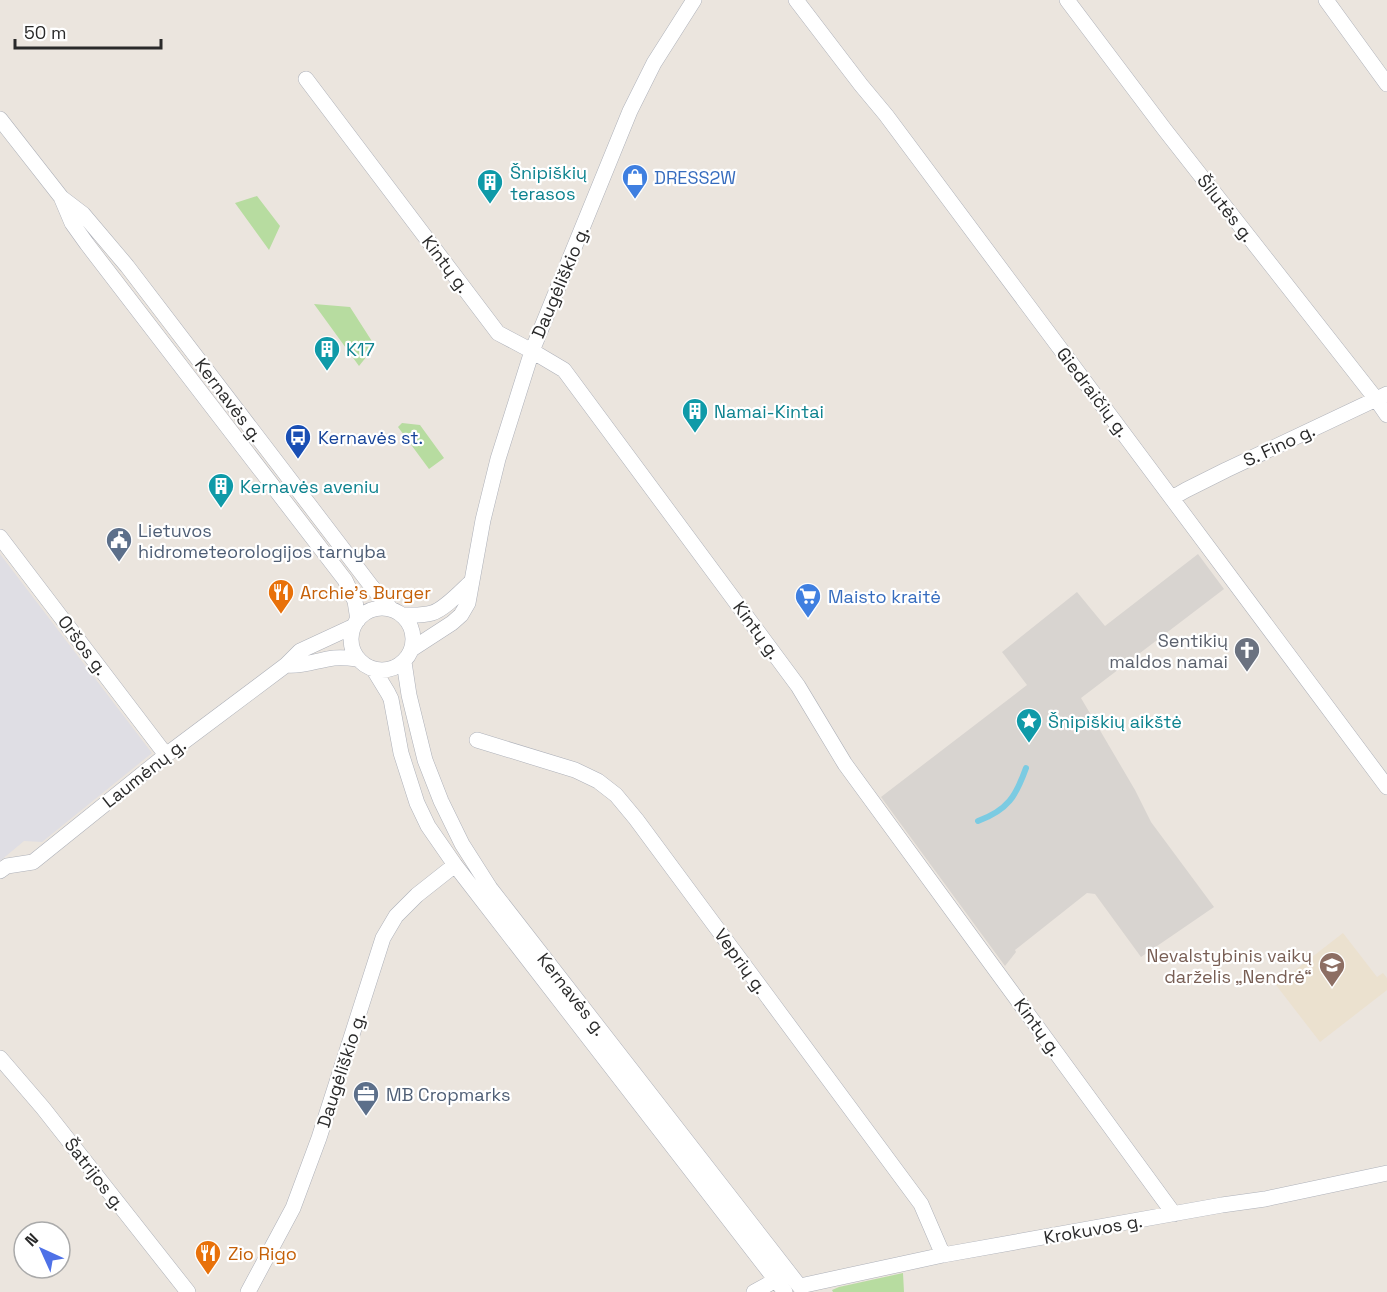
<svg xmlns="http://www.w3.org/2000/svg" width="1387" height="1292" font-family="'Space Grotesk',sans-serif">
<style>
.industrial{fill:#dfdee4}
.education{fill:#ebe1cf}
.green{fill:#b7dca0}
.plaza{fill:#d8d4d0}
.lines{fill:none;stroke-linecap:round;stroke-linejoin:round}
.stream{stroke:#7bcbe2;stroke-width:6}
.minor-casing{stroke:#aeb1b9;stroke-width:16}
.minor{stroke:#fff;stroke-width:15}
.labels{text-anchor:middle;dominant-baseline:central;stroke-width:4.5;stroke-linejoin:round;paint-order:stroke}
.culture-label{font-size:18px;fill:#0d838f;stroke:#fff;text-anchor:start}
.shop-label{font-size:18px;fill:#366cbe;stroke:#fff;text-anchor:start}
.street-label{font-size:18px;fill:#2a2a2a;stroke:#fff}
.transit-label{font-size:18px;fill:#164399;stroke:#fff;text-anchor:start}
.service-label{font-size:18px;fill:#4e5e75;stroke:#fff;text-anchor:start}
.food-label{font-size:18px;fill:#c56008;stroke:#fff;text-anchor:start}
.worship-label{font-size:18px;fill:#5b616d;stroke:#fff;text-anchor:end}
.education-label{font-size:18px;fill:#785e54;stroke:#fff;text-anchor:end}
</style>
<rect width="100%" height="100%" fill="#ebe5de"/>
<!-- industrial -->
<path class="industrial" d="M0 554 152 753 42 842 24 841 0 861Z"/>
<!-- education -->
<path class="education" d="M1343 933 1377 977 1383 973 1387 978V990L1320 1042 1276 985Z"/>
<!-- green -->
<path class="green" d="M257 196 280 226 269 250 235 203Z
M314 304 350 307 375 346 359 366Z
M402 423 420 425 444 458 429 469 398 427Z
M903 1273 904 1292H833L832 1290 839 1287Z"/>
<!-- plaza -->
<path class="plaza" d="M1198 554 1224 589 1081 698 1135 790 1151 822 1214 907 1141 957 1095 894 1087 893 1015 950 1016 952 1005 966 881 797 1027 685 1002 652 1077 592 1105 626Z"/>
<g class="lines">
<!-- stream -->
<path class="stream" d="M978 821C1008 810 1016 796 1026 768"/>
<!-- minor casing -->
<g class="minor-casing">
<path id="minor" d="M796 0 861 85 886 115 1387 787
M1067 0 1165 130 1376 399 1387 415
M1326 0 1387 84
M306 79 498 333 532 351 564 370 798 686 845 764 1174 1214
M0 119 61 197 72 223 87 244 345 580 355 601 358 620
M62 198 83 214 127 266 372 587 391 609
M1172 498 1186 490 1226 470 1387 394
M0 537 166 755
M351 639a31 31 0 1 1 62 0a31 31 0 1 1-62 0Z
M402 615C412 615 422 616 432 613 445 609 461 591 471 582
M412 649 452 623 461 615 468 603 483 520 498 459 532 351 630 111 654 63 694 0
M404 662 409 695 425 760 441 801 462 844 490 888 804 1292
M286 665C303 667 317 660 334 658 342 657 350 658 358 659
M374 670 388 693 391 699 401 753 417 803 428 826 455 865 785 1292
M477 740 575 770 598 781 616 795 636 819 921 1204 943 1255
M0 871 7 866 33 862 166 755 286 665 300 651 354 626
M0 1058 43 1108 188 1292
M800 1286 943 1255 1222 1205 1265 1199 1387 1173
M248 1292 293 1208 319 1138 383 938 396 916 417 895 455 865
M754 1292 776 1280"/>
</g>
<!-- minor -->
<use href="#minor" class="minor"/>
</g>
<!-- icons -->
<defs>
<g id="shop-pin" transform="scale(1.35)"><path d="M0 17L-7.5 6A9.5 9.5 0 1 1 7.5 6Z" fill="#3f7fe0" stroke="#fff"/><path d="M-5-2.5h2.3a2.7 3.5 0 0 1 5.4 0H5L5.5 6h-11ZM-1.5-2.5h3a1.5 2.3 0 0 0-3 0Z" fill="#fff"/></g>
<g id="building-pin" transform="scale(1.35)"><path d="M0 17L-7.5 6A9.5 9.5 0 1 1 7.5 6Z" fill="#0f9aa8" stroke="#fff"/><path d="M-4-6H4V6H1V3H-1V6H-4ZM-2.5-4.3h1.7v1.8h-1.7ZM.8-4.3h1.7v1.8H.8ZM-2.5-1h1.7V.8h-1.7ZM.8-1h1.7V.8H.8Z" fill="#fff"/></g>
<g id="bus-pin" transform="scale(1.35)"><path d="M0 17L-7.5 6A9.5 9.5 0 1 1 7.5 6Z" fill="#1a4fb4" stroke="#fff"/><path d="M-5-6H5V4H4V6H2V4H-2V6H-4V4H-5ZM-3.5-4V0h7V-4ZM-3.5 1.2v1.5H-2V1.2ZM2 1.2v1.5H3.5V1.2Z" fill="#fff"/></g>
<g id="civic-pin" transform="scale(1.35)"><path d="M0 17L-7.5 6A9.5 9.5 0 1 1 7.5 6Z" fill="#5c6f8a" stroke="#fff"/><path d="M-.6-6.5H3V-4.5H.6V-3L4-1V1h2V6H-6V1h2V-1L-.6-3ZM-1.2 2.5V6h2.4V2.5Z" fill="#fff"/></g>
<g id="restaurant-pin" transform="scale(1.35)"><path d="M0 17L-7.5 6A9.5 9.5 0 1 1 7.5 6Z" fill="#e8710a" stroke="#fff"/><path d="M-5-6h1v4h1v-4h1v4h1v-4h1v5L-1.5 .5V6h-2V.5L-5-1ZM5-6V6H3V1.5H1.5Q1.5-4 5-6Z" fill="#fff"/></g>
<g id="supermarket-pin" transform="scale(1.35)"><path d="M0 17L-7.5 6A9.5 9.5 0 1 1 7.5 6Z" fill="#3f7fe0" stroke="#fff"/><path d="M-6-5.5h2.5l.6 2H6L4.5 2H-2.5L-4.4-4H-6ZM-1.5 3.2a1.3 1.3 0 1 0 .1 0ZM3 3.2a1.3 1.3 0 1 0 .1 0Z" fill="#fff"/></g>
<g id="church-pin" transform="scale(1.35)"><path d="M0 17L-7.5 6A9.5 9.5 0 1 1 7.5 6Z" fill="#6b7280" stroke="#fff"/><path d="M-1.2-6h2.4v3.5h3.3v2.4h-3.3V6h-2.4V-.1h-3.3v-2.4h3.3Z" fill="#fff"/></g>
<g id="sight-pin" transform="scale(1.35)"><path d="M0 17L-7.5 6A9.5 9.5 0 1 1 7.5 6Z" fill="#0f9aa8" stroke="#fff"/><path d="M0-6L1.8-2.2L6-1.7L2.9 1.2L3.7 5.4L0 3.3L-3.7 5.4L-2.9 1.2L-6-1.7L-1.8-2.2Z" fill="#fff"/></g>
<g id="school-pin" transform="scale(1.35)"><path d="M0 17L-7.5 6A9.5 9.5 0 1 1 7.5 6Z" fill="#8d6e63" stroke="#fff"/><path d="M0-5L7-2L0 1L-7-2ZM-4 1L0 2.5L4 1V4Q0 6-4 4Z" fill="#fff"/></g>
<g id="office-pin" transform="scale(1.35)"><path d="M0 17L-7.5 6A9.5 9.5 0 1 1 7.5 6Z" fill="#5c6f8a" stroke="#fff"/><path d="M-6-3h4V-5.5h4V-3h4V5H-6ZM-1-4.5V-3h2v-1.5ZM-6 0V1H6V0Z" fill="#fff"/></g>
</defs>
<g fill-rule="evenodd">
<use href="#shop-pin" x="635" y="177"/>
<use href="#building-pin" x="490" y="182"/>
<use href="#building-pin" x="327" y="349"/>
<use href="#building-pin" x="695" y="411"/>
<use href="#bus-pin" x="298" y="437"/>
<use href="#building-pin" x="221" y="486"/>
<use href="#civic-pin" x="119" y="540"/>
<use href="#restaurant-pin" x="281" y="592"/>
<use href="#supermarket-pin" x="808" y="596"/>
<use href="#church-pin" x="1247" y="650"/>
<use href="#sight-pin" x="1029" y="721"/>
<use href="#school-pin" x="1332" y="965"/>
<use href="#office-pin" x="366" y="1094"/>
<use href="#restaurant-pin" x="208" y="1253"/>
</g>
<g class="labels">
<!-- culture labels -->
<g class="culture-label">
<text x="510" y="172">Šnipiškių<tspan x="510" dy="21">terasos</tspan></text>
<text x="346" y="349">K17</text>
<text x="714" y="411">Namai-Kintai</text>
<text x="240" y="486">Kernavės aveniu</text>
<text x="1048" y="721">Šnipiškių aikštė</text>
</g>
<!-- shop labels -->
<g class="shop-label">
<text x="654" y="177">DRESS2W</text>
<text x="828" y="596">Maisto kraitė</text>
</g>
<!-- street labels -->
<g class="street-label">
<text transform="translate(1226 208) rotate(52)">Šilutės g.</text>
<text transform="translate(446 264) rotate(53)">Kintų g.</text>
<text transform="translate(560 282) rotate(-67)">Daugėliškio g.</text>
<text transform="translate(1093 392) rotate(53)">Giedraičių g.</text>
<text transform="translate(229 400) rotate(53)">Kernavės g.</text>
<text transform="translate(1279 445) rotate(-25)">S. Fino g.</text>
<text transform="translate(757 630) rotate(54)">Kintų g.</text>
<text transform="translate(83 645) rotate(53)">Oršos g.</text>
<text transform="translate(144 773) rotate(-38)">Laumėnų g.</text>
<text transform="translate(741 961) rotate(54)">Veprių g.</text>
<text transform="translate(572 994) rotate(52)">Kernavės g.</text>
<text transform="translate(1038 1027) rotate(54)">Kintų g.</text>
<text transform="translate(341 1070) rotate(-72)">Daugėliškio g.</text>
<text transform="translate(95 1174) rotate(52)">Šatrijos g.</text>
<text transform="translate(1093 1229) rotate(-10)">Krokuvos g.</text>
</g>
<!-- transit labels -->
<g class="transit-label">
<text x="318" y="437">Kernavės st.</text>
</g>
<!-- service labels -->
<g class="service-label">
<text x="138" y="530">Lietuvos<tspan x="138" dy="21">hidrometeorologijos tarnyba</tspan></text>
<text x="386" y="1094">MB Cropmarks</text>
</g>
<!-- food labels -->
<g class="food-label">
<text x="300" y="592">Archie's Burger</text>
<text x="228" y="1253">Zio Rigo</text>
</g>
<!-- worship labels -->
<g class="worship-label">
<text x="1228" y="640">Sentikių<tspan x="1228" dy="21">maldos namai</tspan></text>
</g>
<!-- education labels -->
<g class="education-label">
<text x="1312" y="955">Nevalstybinis vaikų<tspan x="1312" dy="21">darželis „Nendrė“</tspan></text>
</g>
</g>
<!-- north arrow -->
<g transform="translate(42 1250) rotate(315)"><circle r="28" fill="#ffffff" stroke="#aaaaaa" stroke-width="1.5"/>
<path d="M0-4.5L10 22L0 15L-10 22Z" fill="#4e71e7"/>
<text y="-9" font-size="16" font-weight="bold" text-anchor="middle" fill="#2a2a2a">N</text>
</g>
<!-- scale -->
<path d="M15 39v9h146v-9" fill="none" stroke="#2a2a2a" stroke-width="3"/>
<text x="24" y="39" font-size="18" fill="#2a2a2a" stroke="#ffffff" stroke-width="4.5" paint-order="stroke">50 m</text>
</svg>
